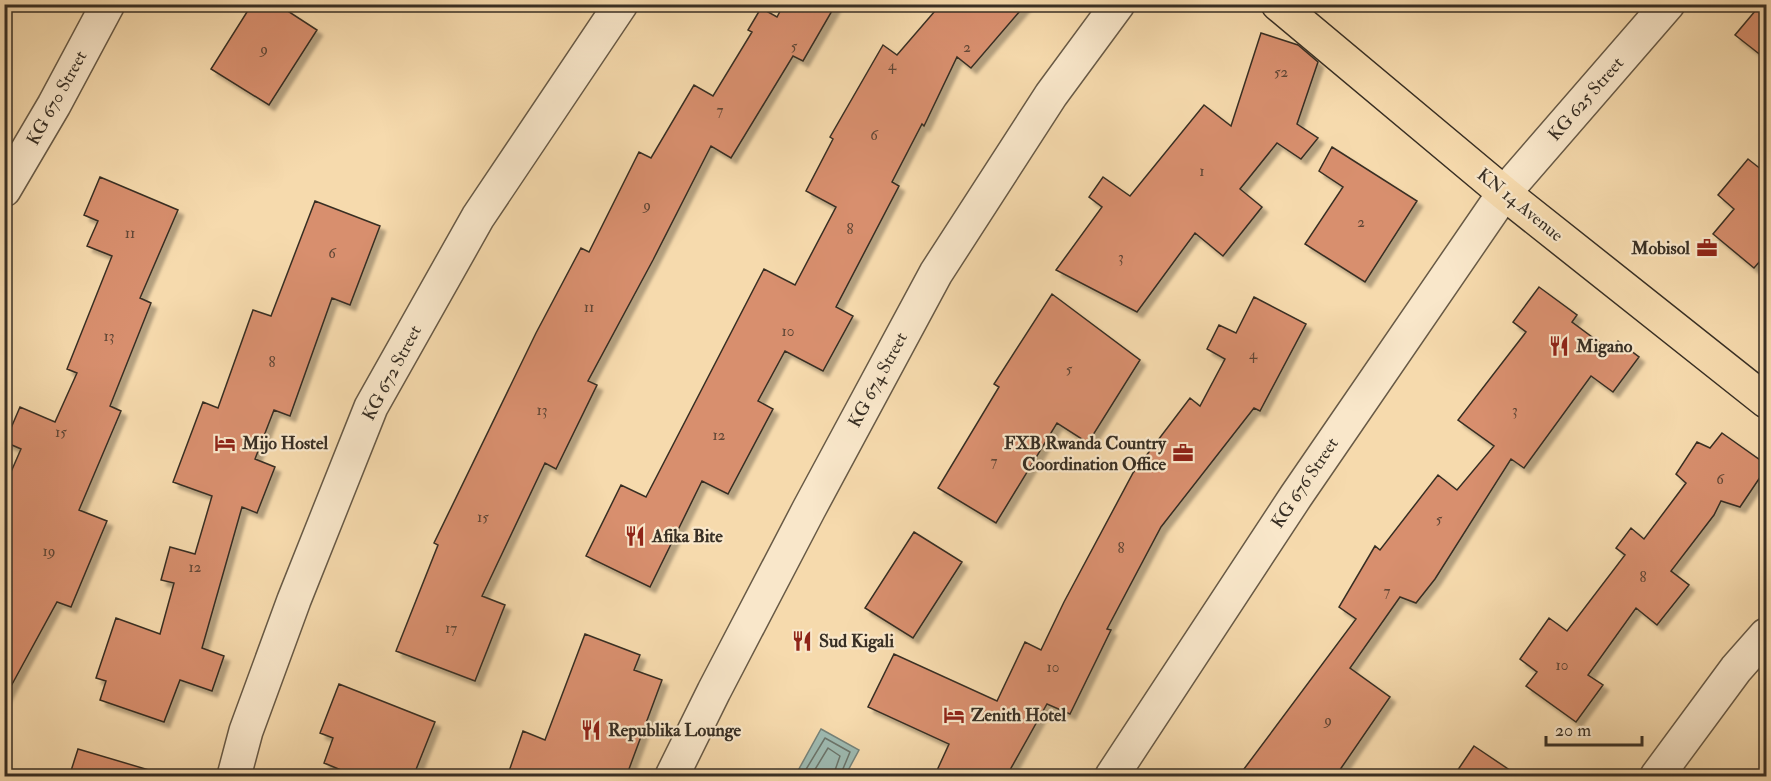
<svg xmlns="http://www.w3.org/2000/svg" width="1771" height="781" font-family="'IM FELL Double Pica',serif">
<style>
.water{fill:#9ebab1;stroke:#758279;stroke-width:1.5}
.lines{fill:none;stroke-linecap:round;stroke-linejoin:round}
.shore{stroke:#6b746a;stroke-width:1.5}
.building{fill:#d88f6e;stroke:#382f24;stroke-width:1.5;filter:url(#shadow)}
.minor-casing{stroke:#685a46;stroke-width:36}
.major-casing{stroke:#382f24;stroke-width:36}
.minor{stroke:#f9e7ca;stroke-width:33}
.major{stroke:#f6daad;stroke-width:33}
.labels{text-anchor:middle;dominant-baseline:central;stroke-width:4.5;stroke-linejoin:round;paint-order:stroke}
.number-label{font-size:15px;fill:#604736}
.street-label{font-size:18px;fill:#382f24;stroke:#f9e7ca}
.poi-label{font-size:18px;font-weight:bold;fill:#382f24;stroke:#f9e7ca;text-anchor:start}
</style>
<defs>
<filter id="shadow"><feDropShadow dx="5.5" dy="5.5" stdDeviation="1.5" flood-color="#0004"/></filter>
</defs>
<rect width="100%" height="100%" fill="#f6daad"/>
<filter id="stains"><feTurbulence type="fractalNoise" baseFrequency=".00333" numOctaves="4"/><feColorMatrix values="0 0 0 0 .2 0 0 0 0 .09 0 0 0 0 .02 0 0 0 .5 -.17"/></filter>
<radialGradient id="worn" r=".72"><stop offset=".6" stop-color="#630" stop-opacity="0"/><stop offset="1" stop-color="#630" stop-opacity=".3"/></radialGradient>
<!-- water -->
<path class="water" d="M821 729 859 750 845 776H795Z"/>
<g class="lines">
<!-- shore -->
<path class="shore" d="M802 776 825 738 850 752 840 776
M811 776 828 748 840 756 833 776"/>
</g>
<!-- building -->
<path class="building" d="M252 4H277L317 30 269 105 211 69Z
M784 4H836L803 61 793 56 731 158 711 146 653 260 588 381 597 385 556 469 545 463 482 596 505 605 475 681 396 651 438 545 434 543 536 333 581 248 589 252 639 152 651 158 694 85 713 96 752 32 748 30 761 8 777 17Z
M941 4H1026L971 68 957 57 924 126 922 124 892 182 899 186 836 307 853 316 823 371 785 351 758 401 773 409 728 494 702 481 650 587 586 556 621 485 646 497 764 269 795 285 836 207 806 191 833 139 830 137 883 45 897 55Z
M1761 4H1767V60L1735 35Z
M1261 33 1298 45 1318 62 1297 124 1318 138 1301 159 1277 143 1240 189 1262 207 1223 256 1195 233 1137 312 1056 270 1102 207 1089 197 1103 177 1130 196 1204 105 1231 126Z
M1332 147 1417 201 1365 282 1305 244 1343 187 1319 171Z
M1748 159 1767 174V253L1754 268 1713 234 1734 209 1718 195Z
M100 177 178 210 140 298 151 303 110 406 121 411 79 510 107 521 71 607 57 602 4 699V488L21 449 5 442 20 407 55 422 77 373 67 369 112 256 87 246 98 221 84 215Z
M315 201 380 226 350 305 332 298 290 416 274 410 255 459 275 467 257 513 242 507 202 648 224 656 212 691 180 680 164 722 100 700 106 681 96 678 116 618 160 634 174 583 161 580 170 547 195 554 212 496 173 482 203 402 218 408 253 310 271 316Z
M1539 287 1577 315 1572 322 1611 351 1618 341 1639 357 1613 392 1591 376 1524 468 1511 459 1435 579 1416 603 1400 597 1350 668 1390 697 1335 777H1238L1356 619 1339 607 1375 546 1380 550 1438 475 1457 490 1494 446 1458 420 1526 332 1513 322Z
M1052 294 1140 360 1088 443 1057 423 996 523 938 488 999 387 994 384Z
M1254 297 1306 324 1260 411 1254 408 1161 527 1107 629 1111 630 1070 714 1047 704 1006 777H934L949 744 868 707 894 654 997 701 1025 642 1041 650 1064 602 1133 473 1190 398 1200 406 1225 359 1207 349 1219 325 1236 333Z
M1722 433 1767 465V467L1740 507 1721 501 1714 515 1671 571 1689 585 1657 625 1636 608 1588 675 1603 685 1576 722 1526 686 1537 672 1520 659 1549 618 1567 631 1625 555 1616 548 1631 528 1644 539 1686 483 1676 474 1697 442 1710 448Z
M914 532 962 562 913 638 865 608Z
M585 634 640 655 634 670 662 680 626 777H507L523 731 545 740Z
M339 684 435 722 413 777H358L324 763 333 738 320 733Z
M1474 746 1520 777H1453Z
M78 749 149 770 148 777H69Z"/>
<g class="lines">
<!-- minor casing -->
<g class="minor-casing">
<path id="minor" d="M4 190 54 105 108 4
M234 776 246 731 294 600 371 407 478 217 621 4
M672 776 714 691 809 509 936 273 1051 95 1118 4
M1112 776 1296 496 1504 193 1668 4
M1657 776 1736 669 1766 635"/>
</g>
<!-- major casing -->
<g class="major-casing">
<path id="major" d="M1278 4 1504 193 1766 401"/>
</g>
<!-- minor -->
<use href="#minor" class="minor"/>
<!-- major -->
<use href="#major" class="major"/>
</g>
<!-- icons -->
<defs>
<g id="office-bare" transform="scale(1.62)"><path d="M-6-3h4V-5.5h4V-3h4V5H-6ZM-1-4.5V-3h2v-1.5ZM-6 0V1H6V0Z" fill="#8f2418" stroke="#f9e7ca" stroke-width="2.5" paint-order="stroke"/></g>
<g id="restaurant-bare" transform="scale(1.62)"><path d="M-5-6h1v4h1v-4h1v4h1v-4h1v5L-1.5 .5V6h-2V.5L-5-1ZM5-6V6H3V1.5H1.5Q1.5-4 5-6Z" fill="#8f2418" stroke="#f9e7ca" stroke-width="2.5" paint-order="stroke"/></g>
<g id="hotel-bare" transform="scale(1.62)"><path d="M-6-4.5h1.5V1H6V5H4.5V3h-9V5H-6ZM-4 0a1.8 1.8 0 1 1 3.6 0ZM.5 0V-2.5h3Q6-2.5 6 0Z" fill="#8f2418" stroke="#f9e7ca" stroke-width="2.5" paint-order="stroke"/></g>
</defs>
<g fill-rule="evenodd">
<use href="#office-bare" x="1707" y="248"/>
<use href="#restaurant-bare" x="1559" y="346"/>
<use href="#hotel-bare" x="225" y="443"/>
<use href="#office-bare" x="1183" y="453"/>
<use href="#restaurant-bare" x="635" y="536"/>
<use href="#restaurant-bare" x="802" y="641"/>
<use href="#hotel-bare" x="954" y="715"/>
<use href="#restaurant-bare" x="591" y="730"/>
</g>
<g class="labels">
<!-- number labels -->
<g class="number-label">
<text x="794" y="46">5</text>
<text x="967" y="47">2</text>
<text x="264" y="49">9</text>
<text x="892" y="65">4</text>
<text x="1281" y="72">52</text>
<text x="720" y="110">7</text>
<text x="874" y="135">6</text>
<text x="1202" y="171">1</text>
<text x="647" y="205">9</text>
<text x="1361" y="222">2</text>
<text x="850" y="229">8</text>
<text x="130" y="233">11</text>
<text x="332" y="253">6</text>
<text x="1121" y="257">3</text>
<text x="589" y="307">11</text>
<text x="788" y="331">10</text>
<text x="109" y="336">13</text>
<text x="1253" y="354">4</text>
<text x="272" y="362">8</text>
<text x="1069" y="369">5</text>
<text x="542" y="410">13</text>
<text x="1515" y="410">3</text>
<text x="61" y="432">15</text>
<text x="719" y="435">12</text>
<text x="994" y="461">7</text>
<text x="1720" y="479">6</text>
<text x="483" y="517">15</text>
<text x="1439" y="519">5</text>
<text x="1121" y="548">8</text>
<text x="49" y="551">19</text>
<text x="195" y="567">12</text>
<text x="1643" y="577">8</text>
<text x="1387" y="591">7</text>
<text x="451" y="628">17</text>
<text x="1562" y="665">10</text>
<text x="1053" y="667">10</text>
<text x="1328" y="720">9</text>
</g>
<!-- street labels -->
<g class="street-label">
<text transform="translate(57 98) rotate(-61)">KG 670 Street</text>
<text transform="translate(1586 99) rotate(-49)">KG 625 Street</text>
<text transform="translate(1520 205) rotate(39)">KN 14 Avenue</text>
<text transform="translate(392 373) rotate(-62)">KG 672 Street</text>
<text transform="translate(878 380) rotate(-62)">KG 674 Street</text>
<text transform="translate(1305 483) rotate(-56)">KG 676 Street</text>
</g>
<!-- poi labels -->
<g class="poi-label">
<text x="1690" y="248" text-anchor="end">Mobisol</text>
<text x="1576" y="346">Migano</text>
<text x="242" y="443">Mijo Hostel</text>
<text x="1166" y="443" text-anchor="end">FXB Rwanda Country<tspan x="1166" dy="21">Coordination Office</tspan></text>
<text x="652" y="536">Afika Bite</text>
<text x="819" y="641">Sud Kigali</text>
<text x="971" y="715">Zenith Hotel</text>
<text x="608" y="730">Republika Lounge</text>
</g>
</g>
<!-- margin -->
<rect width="1771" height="781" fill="none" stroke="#f6daad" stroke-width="24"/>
<rect x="6" y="6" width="1759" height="769" fill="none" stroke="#382f24" stroke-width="3"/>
<rect x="12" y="12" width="1747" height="757" fill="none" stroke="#382f24" stroke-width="1.5"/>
<!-- scale -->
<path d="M1546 736v9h96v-9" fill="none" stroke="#382f24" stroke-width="3"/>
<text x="1555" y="736" font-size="18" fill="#382f24" stroke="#f9e7ca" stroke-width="4.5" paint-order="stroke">20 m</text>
<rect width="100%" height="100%" filter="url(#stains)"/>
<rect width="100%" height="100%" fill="url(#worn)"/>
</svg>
